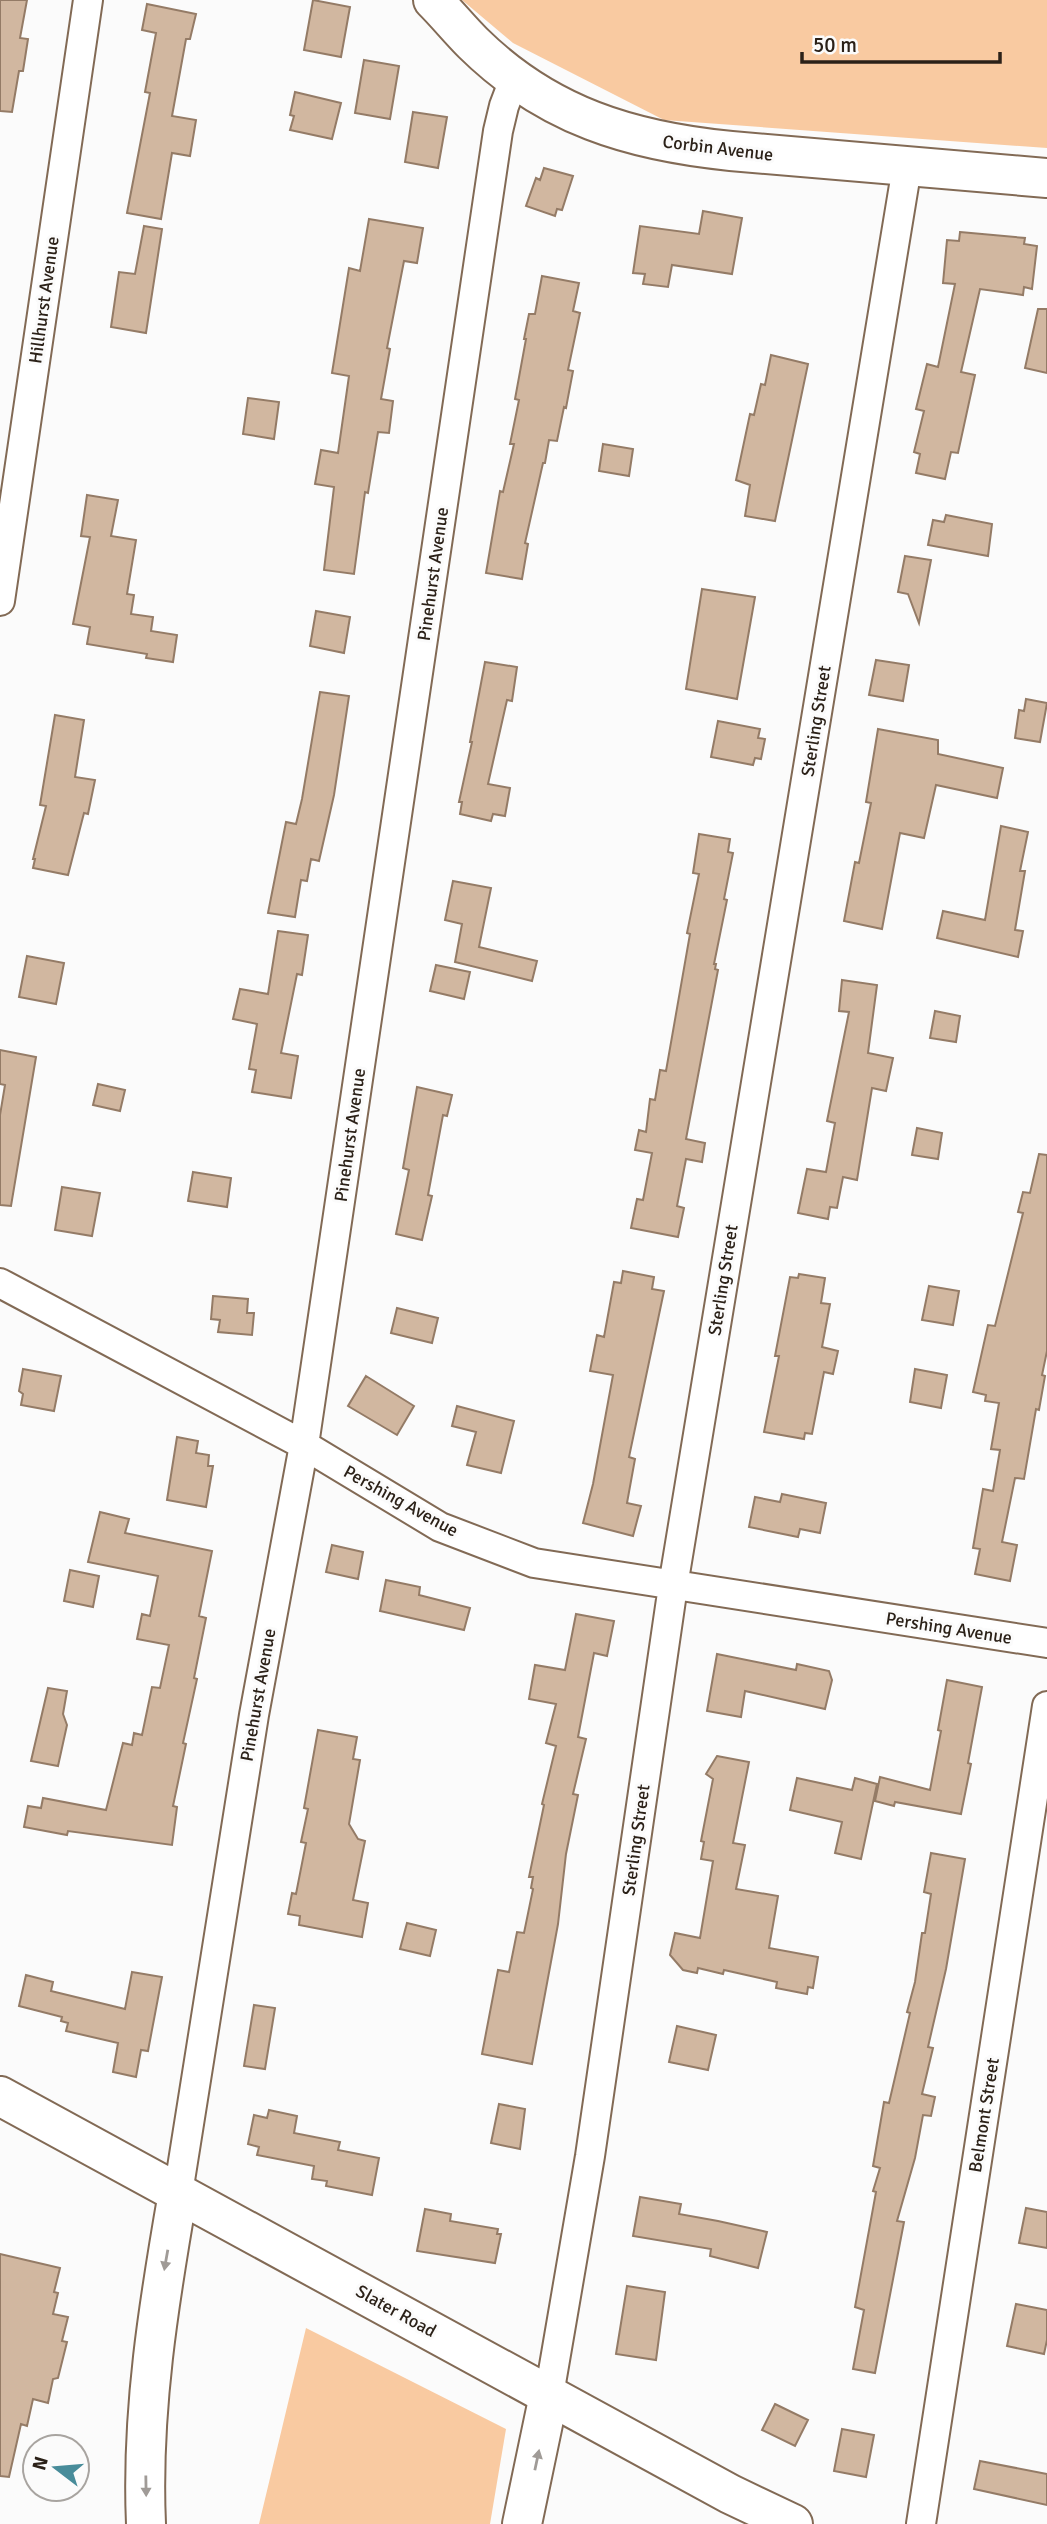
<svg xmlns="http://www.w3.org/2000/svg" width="1047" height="2524" font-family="Signika,sans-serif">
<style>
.green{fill:#f9caa1}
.building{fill:#d1b7a0;stroke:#947b66;stroke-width:2}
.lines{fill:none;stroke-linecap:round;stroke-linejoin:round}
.street-casing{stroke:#826a55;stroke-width:32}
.secondary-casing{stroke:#826a55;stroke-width:42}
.highway-casing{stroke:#826a55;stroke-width:42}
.street{stroke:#fff;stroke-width:28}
.secondary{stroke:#fff;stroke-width:38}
.highway{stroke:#fff;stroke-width:38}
.oneway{fill:#a09b97}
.labels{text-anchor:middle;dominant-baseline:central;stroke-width:6;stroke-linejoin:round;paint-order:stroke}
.street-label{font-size:18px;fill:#2b2118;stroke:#fbfbfb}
</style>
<rect width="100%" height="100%" fill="#fbfbfb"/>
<!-- green -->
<path class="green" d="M462 0H1047V148L664 120 513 43Z
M306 2328 506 2429 490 2524H259Z"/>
<!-- building -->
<path class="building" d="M0 0H27L20 38 28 39 23 71H19L12 112 0 111Z
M313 0 350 7 341 57 304 50Z
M147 4 196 14 190 39H186L172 116 196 120 190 156 172 153 161 219 127 213 150 93 145 92 156 33 142 30Z
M364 60 399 66 390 119 355 113Z
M295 92 341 103 332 139 290 130 294 116 290 115Z
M413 112 447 117 438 168 405 162Z
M544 168 573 176 562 210 557 209 555 216 526 206 536 178 540 180Z
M703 211 742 218 732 274 672 265 668 287 643 284 645 274 633 273 640 226 699 234Z
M369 219 423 228 417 263 404 261 387 348 390 349 381 399 393 401 389 433 378 432 368 493 365 492 354 574 324 570 334 487 315 484 321 450 338 453 349 376 332 373 349 268 360 271Z
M144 226 162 229 146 333 111 327 119 272 135 274Z
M960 232 1025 238 1024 244 1037 246 1032 289 1024 287 1023 295 980 289 961 372 975 375 958 453 951 452 945 479 916 473 920 454 914 452 924 411 916 409 927 364 938 367 955 284 943 283 947 240 959 241Z
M542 276 579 283 573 311 580 313 568 370 573 371 566 408 564 407 557 441 549 440 545 463H543L525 543 528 544 522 579 486 573 500 491 503 492 514 444H510L519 400 515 399 526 339H524L529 314H535Z
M1038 309H1047V373L1025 368Z
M771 355 808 364 775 521 745 516 750 485 736 480 750 414 754 415 761 384 765 385Z
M248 398 279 402 274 439 243 434Z
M603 444 633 449 629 476 599 471Z
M87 495 118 500 111 536 136 540 127 594 134 595 131 614 153 617 151 631 177 635 173 662 146 658 147 654 87 644 90 627 73 624 90 537 81 536Z
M946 515 992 524 988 556 928 545 933 520 944 522Z
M905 556 931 560 919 623 908 594 898 592Z
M702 589 755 597 737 699 686 689Z
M316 611 350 617 344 653 310 646Z
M876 660 909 665 903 701 869 695Z
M485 662 517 667 512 701 507 700 488 784 510 788 505 816 493 814 491 821 460 814 462 802H459L472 742H470Z
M320 692 349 696 334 795 319 861 311 859 307 881 301 880 295 917 268 913 286 822 296 824 302 799Z
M1026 699 1047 703 1040 742 1015 738 1019 710 1024 711Z
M55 715 84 720 75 777 95 780 88 814 84 813 68 875 33 868 35 859H33L46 806 40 805Z
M718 721 760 729 758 738 765 739 761 759 755 758 753 765 711 757Z
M878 729 938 740V754L1003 768 997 798 936 785 924 838 900 833 882 929 844 921 855 862 859 863 871 803 866 802Z
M1001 826 1028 832 1020 871H1025L1015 930 1023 931 1018 957 937 938 943 911 985 920Z
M699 834 730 839 728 852 733 853 724 899 727 900 714 964H716L715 969 718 970 686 1139 705 1143 702 1162 686 1159 677 1206 684 1208 678 1237 631 1228 637 1199 643 1200 652 1153 635 1150 639 1130 646 1132 650 1099 655 1100 660 1070 666 1071 690 934 687 933 699 874 693 873Z
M453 881 491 888 479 947 537 961 532 981 455 962 462 924 445 920Z
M278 931 308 935 302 975 297 974 281 1053 298 1056 291 1098 252 1092 256 1070 249 1069 257 1024 233 1019 240 989 268 994Z
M27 956 64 963 56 1004 19 997Z
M436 965 470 972 464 999 430 991Z
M842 980 877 985 868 1053 893 1058 886 1091 872 1088 857 1180 843 1177 837 1208 830 1207 828 1219 798 1213 807 1169 826 1172 835 1123 827 1121 849 1012 839 1011Z
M935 1011 960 1016 956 1042 930 1038Z
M0 1050 36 1057 11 1206 0 1205V1115L5 1085 0 1084Z
M98 1084 125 1090 120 1111 93 1105Z
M417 1087 452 1095 447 1116 443 1115 428 1195 432 1196 422 1240 396 1234 409 1170 403 1168Z
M917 1128 942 1133 938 1159 912 1155Z
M1039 1154 1047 1155V1351L1042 1375 1045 1376 1039 1410 1036 1409 1024 1479 1015 1478 1002 1542 1017 1545 1010 1581 975 1574 980 1549 973 1548 983 1489 993 1491 1000 1450 991 1449 999 1403 985 1401 986 1395 973 1392 988 1325 995 1326 1023 1213 1018 1212 1023 1192 1030 1193Z
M193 1172 231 1178 227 1207 188 1201Z
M62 1187 100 1193 92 1236 55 1230Z
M623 1271 654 1277 652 1289 664 1291 629 1457 635 1459 627 1503 641 1506 633 1536 583 1523 593 1484 613 1375 590 1371 597 1335 604 1337 614 1282 621 1283Z
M799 1274 825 1278 821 1303 830 1304 822 1347 838 1351 833 1374 824 1372 812 1434 805 1433 804 1439 764 1432 779 1356H775L790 1277 798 1278Z
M929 1286 959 1291 953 1325 922 1320Z
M213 1296 248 1299 247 1313H254L252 1335 218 1332 220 1320 211 1319Z
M397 1308 438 1318 432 1343 391 1333Z
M23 1369 61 1376 54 1411 21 1405 23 1394 19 1391Z
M915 1369 947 1375 941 1408 910 1402Z
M366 1376 414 1406 397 1435 348 1406Z
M457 1406 514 1421 501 1473 467 1465 476 1432 452 1426Z
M177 1437 198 1441 196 1453 209 1455 208 1466H213L206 1507 167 1500Z
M782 1494 826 1503 820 1533 800 1529 798 1537 749 1527 755 1497 780 1502Z
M100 1512 129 1519 125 1533 212 1551 199 1616 206 1618 194 1678 197 1679 183 1743 186 1744 173 1806 177 1807 172 1845 68 1831 67 1835 24 1827 28 1806 41 1808 43 1798 106 1810 123 1743 132 1745 134 1733 142 1735 152 1687 160 1688 169 1645 137 1639 142 1614 150 1616 158 1576 88 1562Z
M332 1545 363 1552 358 1579 326 1572Z
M70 1570 99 1576 93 1607 64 1601Z
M386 1580 420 1587 419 1595 470 1608 464 1630 380 1611Z
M576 1614 614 1621 607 1656 594 1653 578 1737 586 1739 573 1794 578 1795 566 1854 558 1924 532 2064 482 2054 498 1970 509 1972 517 1932 524 1933 533 1889 531 1888 533 1877H529L544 1805 542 1804 556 1746 546 1743 556 1704 529 1699 535 1665 565 1670Z
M717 1654 796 1670 797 1664 829 1671 832 1680 825 1709 745 1691 741 1717 707 1711Z
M947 1680 982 1687 968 1763 971 1764 961 1814 895 1802 894 1806 875 1801 880 1777 930 1790 941 1731 938 1730Z
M48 1688 67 1691 63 1714 67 1725 58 1766 31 1761Z
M318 1730 357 1737 353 1759 360 1760 349 1824 358 1839 365 1841 353 1900 368 1903 362 1937 299 1925 300 1916 288 1914 292 1893 296 1894 306 1843 301 1842 308 1809 304 1808Z
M717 1756 749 1762 733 1843 745 1845 736 1889 778 1896 769 1948 818 1957 813 1988 808 1987 807 1994 776 1988 777 1982 724 1970 723 1974 698 1968 697 1973 683 1970 670 1955 675 1933 700 1938 713 1861 701 1859 704 1842 701 1841 713 1779 706 1774Z
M797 1778 852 1790 855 1778 877 1784 861 1859 835 1853 842 1822 790 1810Z
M931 1853 965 1859 946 1969 928 2047 933 2048 922 2094 935 2097 931 2116 923 2115 915 2158 897 2221 904 2222 875 2373 853 2369 864 2310 855 2307 876 2192 873 2191 880 2168 873 2166 884 2102 889 2103 910 2013 907 2012 915 1982 922 1933H925L931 1894 924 1892Z
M407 1923 436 1930 430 1956 400 1949Z
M132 1972 162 1977 148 2051 141 2050 136 2077 113 2072 118 2043 66 2031 68 2023 61 2021 62 2017 19 2006 26 1975 53 1982 51 1991 125 2009Z
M254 2005 275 2008 265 2069 244 2066Z
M677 2026 716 2035 708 2070 669 2062Z
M499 2104 525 2109 520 2149 491 2143Z
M269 2110 297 2116 294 2133 340 2142 338 2150 379 2158 372 2195 326 2186 327 2181 312 2179 314 2166 257 2155 259 2147 248 2144 254 2115 267 2118Z
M640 2197 681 2204 679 2214 718 2221 767 2232 758 2268 710 2256 711 2249 633 2236Z
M1026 2208 1047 2212V2248L1019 2243Z
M425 2209 451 2214 450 2221 498 2229 497 2234H501L495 2263 417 2251Z
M0 2254 60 2268 54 2292 58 2293 53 2314 68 2317 62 2341 67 2342 58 2378 53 2379 48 2403 33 2399 27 2426 21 2424 9 2477 0 2476Z
M627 2286 665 2292 656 2360 616 2354Z
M1016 2304 1047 2310V2340L1044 2354 1007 2346Z
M775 2404 808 2420 795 2446 762 2430Z
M842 2429 874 2435 866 2477 834 2471Z
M980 2461 1047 2474V2505L974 2489Z"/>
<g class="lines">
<!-- street casing -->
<g class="street-casing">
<path id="street" d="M0 601 88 0
M0 1283 304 1445 440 1527 534 1563 1047 1643
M178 2193 254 1715 304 1445 498 131 504 106 515 77
M549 2395 590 2156 673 1586 907 167
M921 2524 1047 1706"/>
</g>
<!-- secondary casing -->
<g class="secondary-casing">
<path id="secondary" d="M433 0C447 14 459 29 473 43 547 116 631 141 731 151L1047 178
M0 2096 730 2494 793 2524"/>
</g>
<!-- highway casing -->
<g class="highway-casing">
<path id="highway" d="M146 2524C141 2412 159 2302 178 2193
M522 2524 549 2395"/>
</g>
<!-- street -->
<use href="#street" class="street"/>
<!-- secondary -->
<use href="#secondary" class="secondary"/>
<!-- highway -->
<use href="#highway" class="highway"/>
</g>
<!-- one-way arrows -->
<defs><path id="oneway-solid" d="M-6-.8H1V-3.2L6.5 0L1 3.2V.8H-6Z" transform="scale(1.75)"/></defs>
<g class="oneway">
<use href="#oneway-solid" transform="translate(166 2260) rotate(100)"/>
<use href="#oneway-solid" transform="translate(537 2460) rotate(-78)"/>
<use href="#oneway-solid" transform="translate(146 2486) rotate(89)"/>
</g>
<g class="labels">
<!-- street labels -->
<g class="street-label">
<text transform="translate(718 148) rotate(7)">Corbin Avenue</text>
<text transform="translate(44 300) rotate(-82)">Hillhurst Avenue</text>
<text transform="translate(433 574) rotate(-82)">Pinehurst Avenue</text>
<text transform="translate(816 721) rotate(-81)">Sterling Street</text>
<text transform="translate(350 1135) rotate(-82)">Pinehurst Avenue</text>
<text transform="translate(723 1280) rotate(-81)">Sterling Street</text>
<text transform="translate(401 1501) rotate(29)">Pershing Avenue</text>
<text transform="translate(949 1628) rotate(9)">Pershing Avenue</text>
<text transform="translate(258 1695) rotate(-80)">Pinehurst Avenue</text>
<text transform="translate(636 1840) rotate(-82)">Sterling Street</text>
<text transform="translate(984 2115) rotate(-81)">Belmont Street</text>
<text transform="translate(396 2311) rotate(29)">Slater Road</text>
</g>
</g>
<!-- north arrow -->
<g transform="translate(56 2468) rotate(286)"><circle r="33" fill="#fbfbfb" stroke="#a8a4a0" stroke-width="2"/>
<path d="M0-5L12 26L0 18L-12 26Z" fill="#488c9a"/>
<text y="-10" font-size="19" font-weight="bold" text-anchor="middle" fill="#2b2118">N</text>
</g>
<!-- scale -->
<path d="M802 52v10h198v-10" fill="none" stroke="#2b2118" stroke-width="3.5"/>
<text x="813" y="52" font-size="21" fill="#2b2118" stroke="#fbfbfb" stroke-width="5" paint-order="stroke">50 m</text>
</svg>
